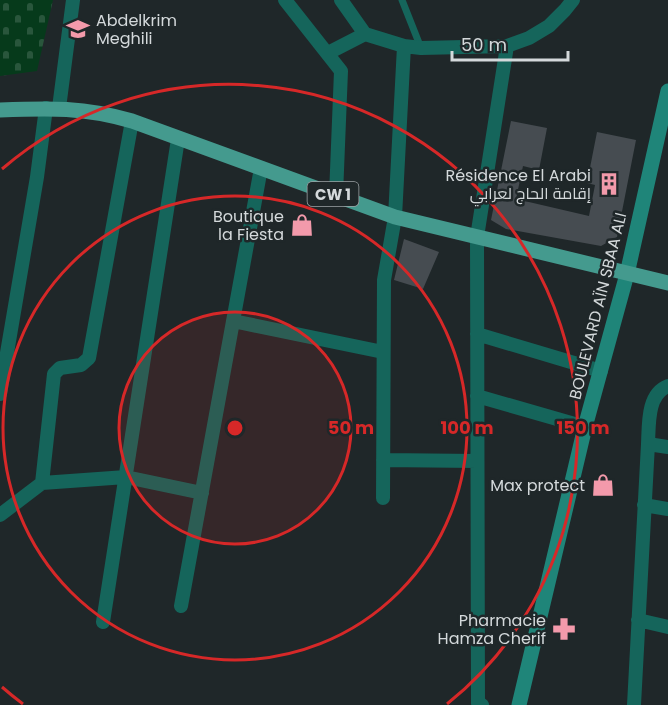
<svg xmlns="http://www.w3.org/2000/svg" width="668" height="705" font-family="Poppins,Cairo,sans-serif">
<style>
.cemetery{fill:url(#cemetery-stones)}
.building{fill:#464c51}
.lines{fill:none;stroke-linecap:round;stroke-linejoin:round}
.lane{stroke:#15655b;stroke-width:7}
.street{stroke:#15655b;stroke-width:14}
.secondary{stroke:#1f8579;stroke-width:15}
.primary{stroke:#449a8e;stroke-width:15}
.ring{fill:none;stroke:#d62828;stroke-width:3}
.labels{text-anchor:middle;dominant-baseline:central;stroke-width:5;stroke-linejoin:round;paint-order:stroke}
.shield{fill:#1f2729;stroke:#9ea4a6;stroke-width:1.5}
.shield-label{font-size:15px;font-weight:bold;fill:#d4d9db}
.poi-label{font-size:16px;fill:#d4d9db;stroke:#1f2729;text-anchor:end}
.street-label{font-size:16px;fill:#d4d9db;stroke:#1f2729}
.centre{fill:#d62828;stroke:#1f2729;stroke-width:3}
.ring-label{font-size:18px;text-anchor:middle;font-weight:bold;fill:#d62828;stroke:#1f2729;stroke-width:5;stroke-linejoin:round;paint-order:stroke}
</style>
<defs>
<pattern id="cemetery-stones" width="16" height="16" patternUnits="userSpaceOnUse" patternTransform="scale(1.5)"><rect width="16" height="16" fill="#063a1b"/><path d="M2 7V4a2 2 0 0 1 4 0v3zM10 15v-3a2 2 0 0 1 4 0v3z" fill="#29563c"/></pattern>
</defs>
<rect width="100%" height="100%" fill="#1f2729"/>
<!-- cemetery -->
<path class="cemetery" d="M0 0H53L37 71 0 76Z"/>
<!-- building -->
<path class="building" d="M511 121 547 128 539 170 523 166 516 199 589 216 595 185 587 183 597 132 636 140 617 237 601 246 506 229 491 220Z
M404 239 439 252 423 289 394 280Z"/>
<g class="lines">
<!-- lane -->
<path class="lane" d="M402 0 421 48"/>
<!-- street -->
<path class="street" d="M285 0 341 71 336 195
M341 0 365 34 404 46 421 48 507 46 529 38 549 26 565 10 573 0
M328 53 365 34
M59 108 73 0
M233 321 383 352
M477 334 601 371
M668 386C647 394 649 424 648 444L668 447
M0 394 37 177 46 108
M477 396 585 427
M383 460 477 461
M42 483 54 374 60 368 81 365 89 358 132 121
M383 498 384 280 395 217 404 46
M644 505 668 509
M0 515 42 483 126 477 202 493
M181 606 261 168
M638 620 668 627
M103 622 178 139
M482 705 478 703 477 237 507 46
M634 705 648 444"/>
<!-- secondary -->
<path class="secondary" d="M519 705 585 427 627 274 668 91"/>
<!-- primary -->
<path class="primary" d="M0 110C50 108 84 107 132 121L395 217 668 283"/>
</g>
<!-- distance rings -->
<circle cx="235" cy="428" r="116" fill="#d62828" fill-opacity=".12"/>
<g class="ring">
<circle cx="235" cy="428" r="116"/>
<circle cx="235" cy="428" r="232"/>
<path d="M23 704A348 348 0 0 1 2 687M2 169A348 348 0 1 1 447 704"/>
</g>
<!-- icons -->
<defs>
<g id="school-bare" transform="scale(1.8)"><path d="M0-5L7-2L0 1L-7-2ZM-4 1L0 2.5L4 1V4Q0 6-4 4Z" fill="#f39aab" stroke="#1f2729" stroke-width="2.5" paint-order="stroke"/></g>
<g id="building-bare" transform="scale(1.8)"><path d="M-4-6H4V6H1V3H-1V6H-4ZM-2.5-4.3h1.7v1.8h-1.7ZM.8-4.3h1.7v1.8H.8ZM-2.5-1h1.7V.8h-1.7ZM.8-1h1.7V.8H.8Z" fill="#f39aab" stroke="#1f2729" stroke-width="2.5" paint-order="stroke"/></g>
<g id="shop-bare" transform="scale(1.8)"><path d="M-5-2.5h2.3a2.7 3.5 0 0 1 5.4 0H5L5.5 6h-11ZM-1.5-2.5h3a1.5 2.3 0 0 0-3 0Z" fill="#f39aab" stroke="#1f2729" stroke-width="2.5" paint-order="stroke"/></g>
<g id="pharmacy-bare" transform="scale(1.8)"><path d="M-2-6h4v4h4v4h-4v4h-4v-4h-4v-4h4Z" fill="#f39aab" stroke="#1f2729" stroke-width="2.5" paint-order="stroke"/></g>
</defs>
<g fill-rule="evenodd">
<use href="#school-bare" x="78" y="29"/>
<use href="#building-bare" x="609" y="184"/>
<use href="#shop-bare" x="302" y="225"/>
<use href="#shop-bare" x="603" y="485"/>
<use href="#pharmacy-bare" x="564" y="629"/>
</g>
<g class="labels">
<!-- shield labels -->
<rect class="shield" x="307.5" y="182" width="51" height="24" rx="4.5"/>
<g class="shield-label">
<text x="333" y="194">CW 1</text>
</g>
<!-- poi labels -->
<g class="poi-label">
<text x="96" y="20" text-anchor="start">Abdelkrim<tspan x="96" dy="18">Meghili</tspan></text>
<text x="591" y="175">Résidence El Arabi<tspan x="591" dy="18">إقامة الحاج لعرابي</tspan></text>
<text x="284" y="216">Boutique<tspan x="284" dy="18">la Fiesta</tspan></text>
<text x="585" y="485">Max protect</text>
<text x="546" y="620">Pharmacie<tspan x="546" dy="18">Hamza Cherif</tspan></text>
</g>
<!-- street labels -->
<g class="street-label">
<text transform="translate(598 306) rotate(-76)">BOULEVARD AÏN SBAA ALI</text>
</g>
</g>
<circle cx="235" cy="428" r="9" class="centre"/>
<g class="ring-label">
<text x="351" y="434">50 m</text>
<text x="467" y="434">100 m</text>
<text x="583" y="434">150 m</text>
</g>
<!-- scale -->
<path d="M452 51v9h116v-9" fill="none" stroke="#d4d9db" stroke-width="3"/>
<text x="461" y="51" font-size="18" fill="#d4d9db" stroke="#1f2729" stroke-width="4.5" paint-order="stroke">50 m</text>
</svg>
